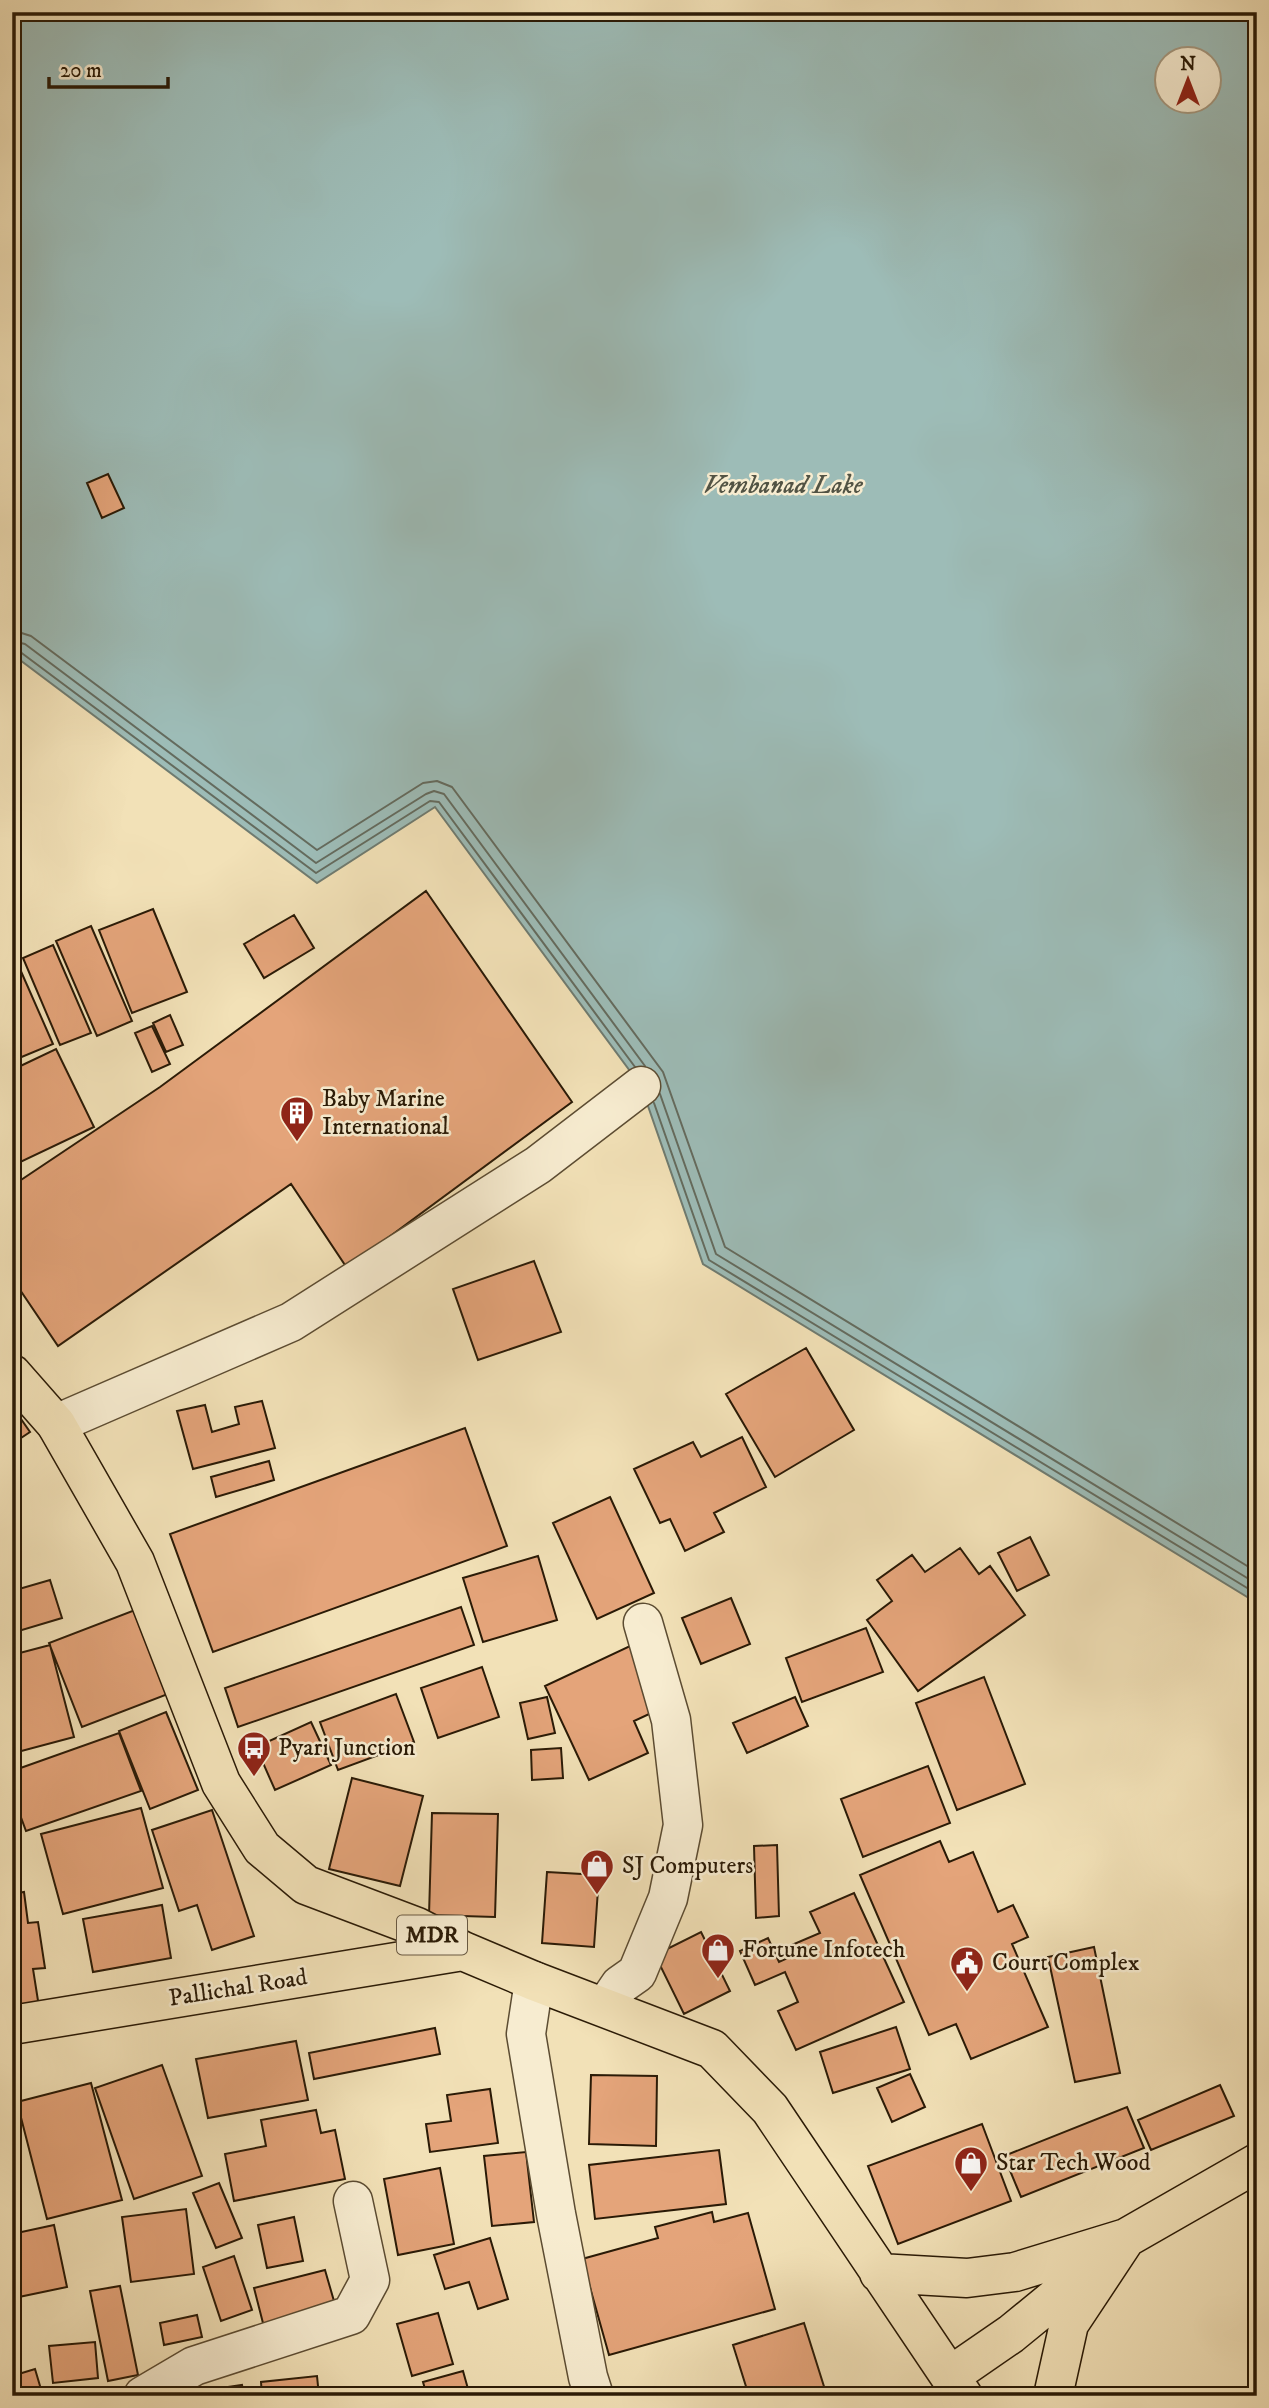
<svg xmlns="http://www.w3.org/2000/svg" width="1269" height="2408" font-family="'IM FELL DW Pica',serif">
<style>
.water{fill:#9dbcb7;stroke:#6f7b70;stroke-width:2;fill-rule:evenodd}
.lines{fill:none;stroke-linecap:round;stroke-linejoin:round}
.shore{stroke:#646b5e;stroke-width:2}
.building{fill:#e4a47a;stroke:#2a1a06;stroke-width:2}
.minor-casing{stroke:#5c4c32;stroke-width:41}
.major-casing{stroke:#2a1a06;stroke-width:41}
.minor{stroke:#f7ecd0;stroke-width:38}
.major{stroke:#f2e1b7;stroke-width:38}
.labels{text-anchor:middle;dominant-baseline:central;stroke-width:5;stroke-linejoin:round;paint-order:stroke}
.shield{fill:#f7ecd0;stroke:#685943;stroke-width:2}
.shield-label{font-size:23px;font-weight:bold;fill:#2a1a06}
.poi-label{font-size:24px;fill:#2a1a06;stroke:#f7ecd0;text-anchor:start}
.street-label{font-size:24px;fill:#2a1a06;stroke:#f7ecd0}
.water-label{font-size:26px;font-style:italic;fill:#525344;stroke:#f7ecd0}
</style>
<rect width="100%" height="100%" fill="#f2e1b7"/>
<filter id="stains"><feTurbulence type="fractalNoise" baseFrequency=".00286" numOctaves="4"/><feColorMatrix values="0 0 0 0 .2 0 0 0 0 .09 0 0 0 0 .02 0 0 0 .5 -.17"/></filter>
<radialGradient id="worn" r=".72"><stop offset=".6" stop-color="#630" stop-opacity="0"/><stop offset="1" stop-color="#630" stop-opacity=".3"/></radialGradient>
<!-- water -->
<path class="water" d="M12 12H1257V1603L703 1264 641 1086 435 807 317 883 12 654ZM1168 60H1210V102H1168Z"/>
<g class="lines">
<!-- shore -->
<path class="shore" d="M12 630 31 636 317 850 423 783 437 781 452 787 663 1072 725 1247 1257 1572
M12 641 25 644 316 863 426 794 434 791 444 794 645 1066
M12 649 19 651 316 873 430 801 439 802 635 1067
M660 1094 716 1254 1257 1584
M654 1103 709 1260 1257 1594"/>
</g>
<!-- building -->
<path class="building" d="M108 474 124 508 102 518 87 483Z
M426 891 572 1102 347 1268 291 1184 58 1346 12 1278V1186L160 1087Z
M153 909 187 992 132 1013 99 930Z
M294 915 314 948 264 978 244 944Z
M91 926 132 1021 97 1036 56 941Z
M53 945 91 1033 60 1045 23 958Z
M16 960 53 1044 12 1061V961Z
M170 1015 183 1045 166 1052 153 1023Z
M152 1026 170 1064 152 1072 135 1033Z
M56 1049 94 1127 12 1166V1070Z
M534 1261 561 1332 478 1360 453 1289Z
M806 1348 854 1430 775 1477 726 1394Z
M262 1401 275 1448 193 1469 177 1411 205 1405 212 1432 239 1424 235 1407Z
M12 1406 30 1432 12 1444Z
M465 1428 507 1546 213 1652 170 1534Z
M742 1437 766 1487 714 1513 724 1532 685 1551 670 1519 660 1523 634 1469 693 1442 701 1457Z
M269 1461 274 1480 216 1497 211 1477Z
M610 1497 654 1593 597 1619 553 1523Z
M1030 1537 1049 1575 1017 1591 998 1553Z
M960 1548 979 1574 990 1566 1025 1615 918 1691 867 1620 892 1601 877 1580 912 1555 925 1572Z
M538 1556 557 1620 483 1642 463 1578Z
M50 1580 62 1618 12 1633V1591Z
M731 1598 750 1644 701 1664 682 1618Z
M461 1607 474 1645 238 1727 225 1688Z
M135 1610 168 1694 82 1727 49 1643Z
M866 1628 883 1672 802 1702 786 1658Z
M50 1645 74 1737 14 1753 12 1655Z
M630 1646 660 1709 634 1721 648 1753 589 1780 545 1686Z
M482 1667 499 1717 438 1738 421 1688Z
M984 1677 1025 1784 957 1810 916 1703Z
M396 1694 414 1742 338 1770 320 1722Z
M547 1697 555 1733 528 1739 520 1703Z
M795 1697 808 1726 747 1753 733 1723Z
M166 1712 198 1790 150 1809 119 1731Z
M311 1722 331 1765 275 1790 256 1747Z
M119 1733 141 1791 26 1831 12 1793V1771Z
M561 1748 563 1778 532 1780 531 1750Z
M928 1766 950 1823 863 1857 841 1799Z
M352 1778 423 1796 400 1886 329 1869Z
M141 1808 163 1888 63 1914 41 1834Z
M212 1810 254 1936 212 1950 197 1905 179 1911 152 1830Z
M432 1813 498 1814 495 1917 429 1915Z
M940 1841 949 1862 973 1852 998 1912 1013 1905 1028 1937 1012 1944 1048 2027 971 2059 956 2024 929 2035 860 1875Z
M777 1845 779 1916 756 1918 754 1846Z
M547 1872 599 1875 594 1947 542 1943Z
M24 1892 28 1923 38 1922 45 1968 33 1969 39 2007 12 2011V1894Z
M854 1893 904 2002 796 2050 778 2011 798 2002 785 1972 755 1985 740 1951 768 1938 779 1962 792 1956 787 1947 820 1933 810 1912Z
M162 1905 171 1958 93 1972 83 1919Z
M701 1932 730 1991 684 2014 655 1955Z
M1094 1947 1120 2073 1075 2082 1048 1957Z
M896 2027 910 2069 833 2093 820 2052Z
M435 2028 440 2054 314 2079 309 2053Z
M296 2041 308 2100 208 2118 196 2059Z
M162 2065 202 2176 134 2199 95 2088Z
M910 2074 925 2107 892 2122 877 2088Z
M591 2075 657 2076 656 2146 589 2144Z
M91 2083 122 2200 47 2219 17 2102Z
M1220 2085 1234 2116 1151 2150 1138 2120Z
M490 2089 498 2143 430 2152 426 2124 451 2121 447 2095Z
M1127 2107 1144 2148 1021 2197 1004 2156Z
M316 2110 321 2133 335 2130 345 2179 234 2201 225 2154 266 2146 261 2120Z
M982 2124 1011 2201 898 2244 868 2166Z
M719 2150 726 2204 595 2219 589 2165Z
M526 2152 534 2222 492 2226 484 2156Z
M440 2168 454 2244 398 2255 384 2179Z
M12 2175 14 2225H12Z
M219 2183 242 2238 216 2248 193 2193Z
M186 2209 194 2274 131 2282 122 2217Z
M712 2212 714 2222 748 2213 775 2309 609 2355 582 2259 658 2238 655 2227Z
M294 2217 303 2261 267 2268 258 2225Z
M54 2225 67 2287 14 2298 12 2288V2234Z
M490 2238 508 2299 478 2309 469 2282 445 2289 434 2255Z
M234 2256 252 2310 221 2321 203 2267Z
M325 2270 336 2308 264 2327 254 2288Z
M120 2286 138 2375 108 2381 90 2291Z
M438 2313 453 2364 412 2376 397 2324Z
M197 2315 202 2337 164 2345 160 2323Z
M804 2323 827 2396H749L733 2345Z
M95 2342 98 2378 53 2383 49 2346Z
M35 2369 43 2396H12V2376Z
M463 2371 470 2396H427L423 2382Z
M317 2376 319 2396H262L261 2382Z
M242 2385 244 2396H195L194 2392Z"/>
<g class="lines">
<!-- minor casing -->
<g class="minor-casing">
<path id="minor" d="M56 1424 291 1322 538 1165 641 1086
M534 1981 526 2034 556 2214 588 2377 594 2396
M605 2007 620 1985 637 1973 668 1898 683 1825 671 1720 643 1623
M143 2396 194 2366 351 2315 370 2280 353 2201"/>
</g>
<!-- major casing -->
<g class="major-casing">
<path id="major" d="M12 1374 56 1424 135 1562 221 1783 262 1848 306 1885 417 1927 463 1951 534 1981 712 2049 770 2109 963 2396
M12 2025 463 1951
M879 2273 967 2278 1015 2272 1126 2238
M950 2376 1011 2334 1093 2267
M1053 2396 1069 2324 1126 2238 1257 2163"/>
</g>
<!-- minor -->
<use href="#minor" class="minor"/>
<!-- major -->
<use href="#major" class="major"/>
</g>
<!-- icons -->
<defs>
<g id="building-pin" transform="scale(1.75)"><path d="M0 17L-7.5 6A9.5 9.5 0 1 1 7.5 6Z" fill="#8f2418" stroke="#f7ecd0"/><path d="M-4-6H4V6H1V3H-1V6H-4ZM-2.5-4.3h1.7v1.8h-1.7ZM.8-4.3h1.7v1.8H.8ZM-2.5-1h1.7V.8h-1.7ZM.8-1h1.7V.8H.8Z" fill="#fff"/></g>
<g id="bus-pin" transform="scale(1.75)"><path d="M0 17L-7.5 6A9.5 9.5 0 1 1 7.5 6Z" fill="#8f2418" stroke="#f7ecd0"/><path d="M-5-6H5V4H4V6H2V4H-2V6H-4V4H-5ZM-3.5-4V0h7V-4ZM-3.5 1.2v1.5H-2V1.2ZM2 1.2v1.5H3.5V1.2Z" fill="#fff"/></g>
<g id="shop-pin" transform="scale(1.75)"><path d="M0 17L-7.5 6A9.5 9.5 0 1 1 7.5 6Z" fill="#8f2418" stroke="#f7ecd0"/><path d="M-5-2.5h2.3a2.7 3.5 0 0 1 5.4 0H5L5.5 6h-11ZM-1.5-2.5h3a1.5 2.3 0 0 0-3 0Z" fill="#fff"/></g>
<g id="civic-pin" transform="scale(1.75)"><path d="M0 17L-7.5 6A9.5 9.5 0 1 1 7.5 6Z" fill="#8f2418" stroke="#f7ecd0"/><path d="M-.6-6.5H3V-4.5H.6V-3L4-1V1h2V6H-6V1h2V-1L-.6-3ZM-1.2 2.5V6h2.4V2.5Z" fill="#fff"/></g>
</defs>
<g fill-rule="evenodd">
<use href="#building-pin" x="297" y="1113"/>
<use href="#bus-pin" x="254" y="1748"/>
<use href="#shop-pin" x="597" y="1866"/>
<use href="#shop-pin" x="718" y="1950"/>
<use href="#civic-pin" x="967" y="1963"/>
<use href="#shop-pin" x="971" y="2163"/>
</g>
<g class="labels">
<!-- shield labels -->
<rect class="shield" x="397" y="1915.5" width="70" height="39" rx="5"/>
<g class="shield-label">
<text x="432" y="1935">MDR</text>
</g>
<!-- poi labels -->
<g class="poi-label">
<text x="322" y="1099">Baby Marine<tspan x="322" dy="28">International</tspan></text>
<text x="278" y="1748">Pyari Junction</text>
<text x="622" y="1866">SJ Computers</text>
<text x="742" y="1950">Fortune Infotech</text>
<text x="992" y="1963">Court Complex</text>
<text x="996" y="2163">Star Tech Wood</text>
</g>
<!-- street labels -->
<g class="street-label">
<text transform="translate(238 1988) rotate(-9)">Pallichal Road</text>
</g>
<!-- water labels -->
<g class="water-label">
<text x="783" y="485">Vembanad Lake</text>
</g>
</g>
<!-- margin -->
<rect width="1269" height="2408" fill="none" stroke="#f2e1b7" stroke-width="42"/>
<rect x="14" y="14" width="1241" height="2380" fill="none" stroke="#2a1a06" stroke-width="3.5"/>
<rect x="21" y="21" width="1227" height="2366" fill="none" stroke="#2a1a06" stroke-width="2"/>
<!-- north arrow -->
<g transform="translate(1188 80)"><circle r="33" fill="#f7ecd0" stroke="#a5987f" stroke-width="2"/>
<path d="M0-5L12 26L0 18L-12 26Z" fill="#8f2418"/>
<text y="-10" font-size="19" font-weight="bold" text-anchor="middle" fill="#2a1a06">N</text>
</g>
<!-- scale -->
<path d="M49 77v10h119v-10" fill="none" stroke="#2a1a06" stroke-width="3.5"/>
<text x="60" y="77" font-size="21" fill="#2a1a06" stroke="#f7ecd0" stroke-width="5" paint-order="stroke">20 m</text>
<rect width="100%" height="100%" filter="url(#stains)"/>
<rect width="100%" height="100%" fill="url(#worn)"/>
</svg>
